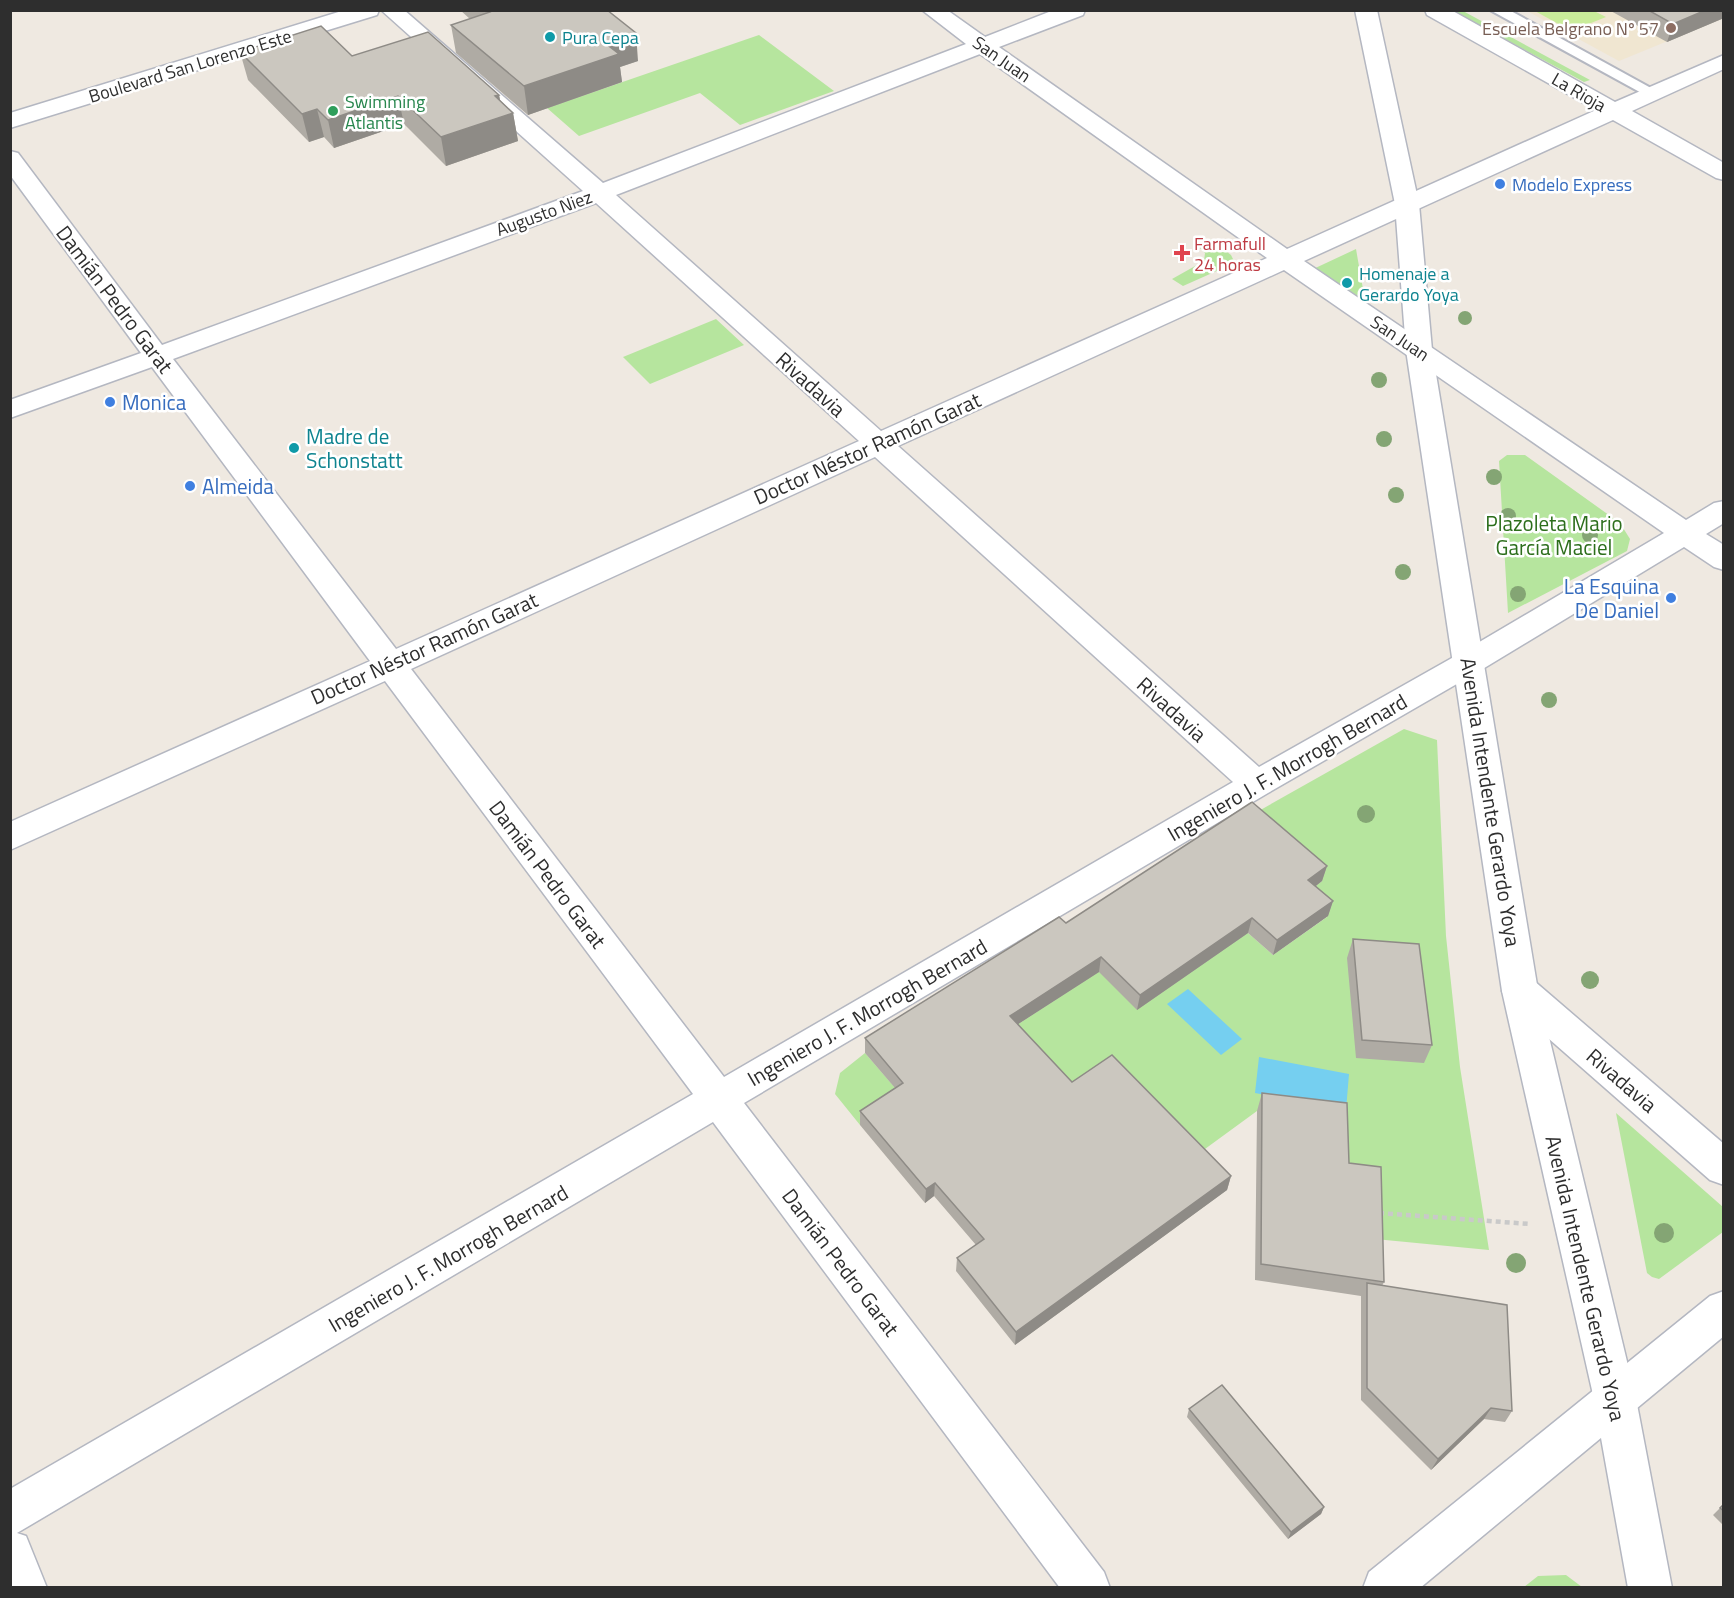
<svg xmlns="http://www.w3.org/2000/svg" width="1734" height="1598" font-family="'Titillium Web',sans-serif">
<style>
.education{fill:#f0e6d1}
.green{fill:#b6e59e}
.pitch{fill:#c9ec9a}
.water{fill:#75cff0}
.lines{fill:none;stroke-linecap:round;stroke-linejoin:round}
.service-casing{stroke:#b4b7c1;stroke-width:4}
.minor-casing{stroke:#b4b7c1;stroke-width:3}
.secondary-casing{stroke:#b4b7c1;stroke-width:3}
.path{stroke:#c9c9c9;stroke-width:4.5;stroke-dasharray:5 4;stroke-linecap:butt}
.service{fill:#fff;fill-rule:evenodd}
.minor{fill:#fff;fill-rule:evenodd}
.secondary{fill:#fff;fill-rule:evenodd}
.tree{fill:#84a574}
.wall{fill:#afaba4}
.shaded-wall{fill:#8e8b86}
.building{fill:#cbc7bf;stroke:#8e8b86;stroke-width:1.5}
.education-dot{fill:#8d6e63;stroke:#fff;stroke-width:2}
.culture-dot{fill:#0f9aa8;stroke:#fff;stroke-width:2}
.leisure-dot{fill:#2e9e5b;stroke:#fff;stroke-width:2}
.shop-dot{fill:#3f7fe0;stroke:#fff;stroke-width:2}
.health-dot{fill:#e0444e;stroke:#fff;stroke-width:2}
.labels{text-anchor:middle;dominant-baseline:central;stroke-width:5;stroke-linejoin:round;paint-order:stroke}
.far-education-label{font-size:18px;fill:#785e54;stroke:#fff;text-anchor:end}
.far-culture-label{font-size:18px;fill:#0d838f;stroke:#fff;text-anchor:start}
.far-street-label{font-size:18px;fill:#2e2e2e;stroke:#fff}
.far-leisure-label{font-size:18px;fill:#27864d;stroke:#fff;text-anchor:start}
.far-shop-label{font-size:18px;fill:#366cbe;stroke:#fff;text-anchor:start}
.far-health-label{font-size:18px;fill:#be3a42;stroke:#fff;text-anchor:start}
.street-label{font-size:21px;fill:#2e2e2e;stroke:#fff}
.shop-label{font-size:21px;fill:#366cbe;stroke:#fff;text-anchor:start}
.culture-label{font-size:21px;fill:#0d838f;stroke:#fff;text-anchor:start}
.park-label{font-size:21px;fill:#2c6e1b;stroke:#fff}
</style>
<rect width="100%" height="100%" fill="#efe9e1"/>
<!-- education -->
<path class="education" d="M1723 10 1724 18 1619 61 1527 11Z"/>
<!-- green -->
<path class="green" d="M1453 11H1463L1590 80 1584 82Z
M759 35 834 91 740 125 700 93 579 136 547 108Z
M1210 239 1231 255 1234 261 1228 266 1183 286 1172 279 1204 261 1205 253 1197 245Z
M1356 249 1367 312 1309 271Z
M716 319 744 345 650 384 623 357Z
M1507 455H1525L1620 523 1630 539 1627 551 1508 613 1499 461Z
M1404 729 1437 740 1446 936 1460 1067 1489 1250 1375 1239 1257 1111 1194 1157 1074 1094 1009 1030 1098 972 1248 933 1273 955 1327 917 1304 895 1322 881 1248 817Z
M865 1053 903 1097 860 1125 835 1094 840 1073Z
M1616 1113 1723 1207V1232L1659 1279 1652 1277 1647 1273Z
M1566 1575 1582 1587H1524L1538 1576Z"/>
<!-- pitch -->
<path class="pitch" d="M1535 11H1594L1606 17 1571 31Z"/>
<!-- water -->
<path class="water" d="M1188 989 1242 1039 1221 1055 1167 1004Z
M1259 1057 1349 1074 1346 1110 1255 1093Z"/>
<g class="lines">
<!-- service casing -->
<g class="service-casing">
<path id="service" d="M1490 10H1509L1660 93 1652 98 1647 96Z"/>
</g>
<!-- minor casing -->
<g class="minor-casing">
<path id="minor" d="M381 10H404L603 183 966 44 922 10H947L985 37 1054 10H1085L1083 15 999 47 1287 249 1596 110 1427 15 1425 10H1451L1615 102 1724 55V69L1632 111 1724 163V180L1716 178 1613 120 1304 261 1686 520 1714 503 1724 501V523L1706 534 1724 545V570L1714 567 1684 547 1481 670 1268 793 744 1103 1104 1572 1110 1588H1060L713 1122 17 1533 26 1536 47 1588H10V1489L693 1094 385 681 10 850V822L370 661 152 367 10 418V400L141 353 10 175V151L18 153 162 345 583 191ZM980 54 1267 258 881 431 616 195ZM596 203 859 441 396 649 173 359ZM1284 270 1664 533 1459 654 1259 767 898 446ZM875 457 1233 782 724 1077 411 669Z
M1520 976 1533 980 1724 1144V1185L1710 1180 1507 1002 1502 991 1507 980Z
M1724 1291V1336L1420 1588H1363L1369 1572 1710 1296Z"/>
</g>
<!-- secondary casing -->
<g class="secondary-casing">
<path id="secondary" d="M345 10H379L377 15 10 128V113Z
M1355 10H1377L1419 204 1432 350 1538 991 1636 1399 1672 1588H1628L1594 1399 1502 991 1406 350 1395 204Z"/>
</g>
<!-- path -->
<path class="path" d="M1379 1213 1530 1224"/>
<!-- service -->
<use href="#service" class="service"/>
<!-- minor -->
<use href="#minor" class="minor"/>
<!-- secondary -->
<use href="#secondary" class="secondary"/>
</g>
<!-- trees -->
<g class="tree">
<circle cx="1465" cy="318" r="7"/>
<circle cx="1379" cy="380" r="8"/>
<circle cx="1384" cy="439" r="8"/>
<circle cx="1494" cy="477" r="8"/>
<circle cx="1396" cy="495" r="8"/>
<circle cx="1508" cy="516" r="8"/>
<circle cx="1590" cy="535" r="8"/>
<circle cx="1403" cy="572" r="8"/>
<circle cx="1518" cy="594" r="8"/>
<circle cx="1549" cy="700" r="8"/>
<circle cx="1366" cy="814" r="9"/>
<circle cx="1590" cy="980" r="9"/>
<circle cx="1664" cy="1233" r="10"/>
<circle cx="1516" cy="1263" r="10"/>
</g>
<!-- wall -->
<path class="wall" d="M460 10H607L638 61 620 67 622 82 528 115 456 53 451 25 470 19Z
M1609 10H1724V18L1667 42Z
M240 52 352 56 499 95 500 100 513 113 518 141 446 166 404 124 334 148 324 137 309 142 248 80Z
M1327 866 1322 881 1316 886 1333 901 1328 916 1273 955 1248 933 1137 1010 1099 972 1018 1024 1072 1082 1231 1176 1227 1190 1015 1345 956 1271 957 1258 976 1245 934 1196 925 1203 860 1125V1111L895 1088 865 1053V1038L1066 923Z
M1353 939 1432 1045 1424 1063 1356 1058 1347 958Z
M1262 1093 1349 1163 1384 1282 1382 1286 1512 1411 1505 1422 1484 1419 1431 1470 1361 1400V1296L1255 1280 1257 1111Z
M1189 1409 1324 1507 1321 1514 1288 1539 1187 1417Z
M1724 1504V1526L1713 1515Z"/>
<!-- shaded-wall -->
<path class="shaded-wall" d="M1706 10H1724V18L1667 42 1673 24Z
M636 33 638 61 620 67 622 82 528 115 524 86 605 43Z
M499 95 503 116 513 113 518 141 446 166 441 137 495 96Z
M398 96 404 124 334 148 328 120Z
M317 109 324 137 309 142 302 114Z
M1327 866 1322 881 1304 895 1308 880Z
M1333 901 1328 916 1273 955 1277 940Z
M1252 918 1248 933 1137 1010 1140 995Z
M1101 957 1099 972 1009 1030 1010 1016Z
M1231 1176 1227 1190 1015 1345 1016 1332Z
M935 1183 934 1196 925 1203 926 1189Z
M1491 1408 1484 1419 1431 1470 1438 1459Z
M1324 1507 1321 1514 1288 1539 1291 1532Z"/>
<!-- building -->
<path class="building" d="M488 10H607L636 33 605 43 619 54 524 86 451 25 490 12Z
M1648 10H1706L1673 24Z
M321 26 352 56 428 32 499 95 495 96 513 113 441 137 398 96 328 120 317 109 302 114 240 52Z
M1252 802 1327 866 1308 880 1333 901 1277 940 1252 918 1140 995 1101 957 1010 1016 1072 1082 1112 1055 1231 1176 1016 1332 957 1258 984 1239 935 1183 926 1189 860 1111 903 1083 865 1038 1059 917 1066 923Z
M1353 939 1419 944 1432 1045 1362 1040Z
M1262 1093 1347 1103 1349 1163 1381 1167 1384 1282 1261 1264Z
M1367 1283 1507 1305 1512 1411 1491 1408 1438 1459 1367 1388Z
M1222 1385 1324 1507 1291 1532 1189 1409Z
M1724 1504V1511L1720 1508Z"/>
<!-- markers -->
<circle class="education-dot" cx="1671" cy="28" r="6"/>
<g class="culture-dot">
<circle cx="550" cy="37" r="6"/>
<circle cx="1347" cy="283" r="6"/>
<circle cx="294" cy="448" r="6"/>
</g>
<circle class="leisure-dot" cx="333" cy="111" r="6"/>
<g class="shop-dot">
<circle cx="1500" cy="184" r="6"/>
<circle cx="110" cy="402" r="6"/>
<circle cx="190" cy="486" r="6"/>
<circle cx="1671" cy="598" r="6"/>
</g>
<path class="health-dot" d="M1179 244h6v6h6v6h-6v6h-6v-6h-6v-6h6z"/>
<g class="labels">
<!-- far-education labels -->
<g class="far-education-label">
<text x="1659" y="28">Escuela Belgrano Nº 57</text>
</g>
<!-- far-culture labels -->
<g class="far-culture-label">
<text x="562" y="37">Pura Cepa</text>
<text x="1359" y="273">Homenaje a<tspan x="1359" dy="21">Gerardo Yoya</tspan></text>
</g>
<!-- far-street labels -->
<g class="far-street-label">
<text transform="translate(1002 59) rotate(35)">San Juan</text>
<text transform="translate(190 66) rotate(-17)">Boulevard San Lorenzo Este</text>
<text transform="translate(1579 92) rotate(30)">La Rioja</text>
<text transform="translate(544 213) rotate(-20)">Augusto Niez</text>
<text transform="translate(1400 338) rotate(34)">San Juan</text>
</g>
<!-- far-leisure labels -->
<g class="far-leisure-label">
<text x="345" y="101">Swimming<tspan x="345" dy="21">Atlantis</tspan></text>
</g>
<!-- far-shop labels -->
<g class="far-shop-label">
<text x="1512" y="184">Modelo Express</text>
</g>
<!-- far-health labels -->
<g class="far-health-label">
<text x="1194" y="243">Farmafull<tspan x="1194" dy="21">24 horas</tspan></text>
</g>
<!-- street labels -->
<g class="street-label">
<text transform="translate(115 299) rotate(53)">Damián Pedro Garat</text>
<text transform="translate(811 384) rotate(42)">Rivadavia</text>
<text transform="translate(867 448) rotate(-24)">Doctor Néstor Ramón Garat</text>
<text transform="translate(424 648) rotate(-24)">Doctor Néstor Ramón Garat</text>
<text transform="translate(1172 709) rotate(42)">Rivadavia</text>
<text transform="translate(1287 767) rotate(-30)">Ingeniero J. F. Morrogh Bernard</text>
<text transform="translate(1491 802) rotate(81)">Avenida Intendente Gerardo Yoya</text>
<text transform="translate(548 874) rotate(53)">Damián Pedro Garat</text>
<text transform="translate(867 1012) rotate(-30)">Ingeniero J. F. Morrogh Bernard</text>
<text transform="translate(1622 1080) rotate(41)">Rivadavia</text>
<text transform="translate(448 1258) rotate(-30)">Ingeniero J. F. Morrogh Bernard</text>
<text transform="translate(841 1262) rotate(53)">Damián Pedro Garat</text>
<text transform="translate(1586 1278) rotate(77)">Avenida Intendente Gerardo Yoya</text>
</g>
<!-- shop labels -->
<g class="shop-label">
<text x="122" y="402">Monica</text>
<text x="202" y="486">Almeida</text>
<text x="1659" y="586" text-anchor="end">La Esquina<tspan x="1659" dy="24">De Daniel</tspan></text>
</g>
<!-- culture labels -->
<g class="culture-label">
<text x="306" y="436">Madre de<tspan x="306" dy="24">Schonstatt</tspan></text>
</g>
<!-- park labels -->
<g class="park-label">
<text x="1554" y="523">Plazoleta Mario<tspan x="1554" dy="24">García Maciel</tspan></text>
</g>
</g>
<!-- border -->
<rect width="1734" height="1598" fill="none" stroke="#2e2e2e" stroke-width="24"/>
</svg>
